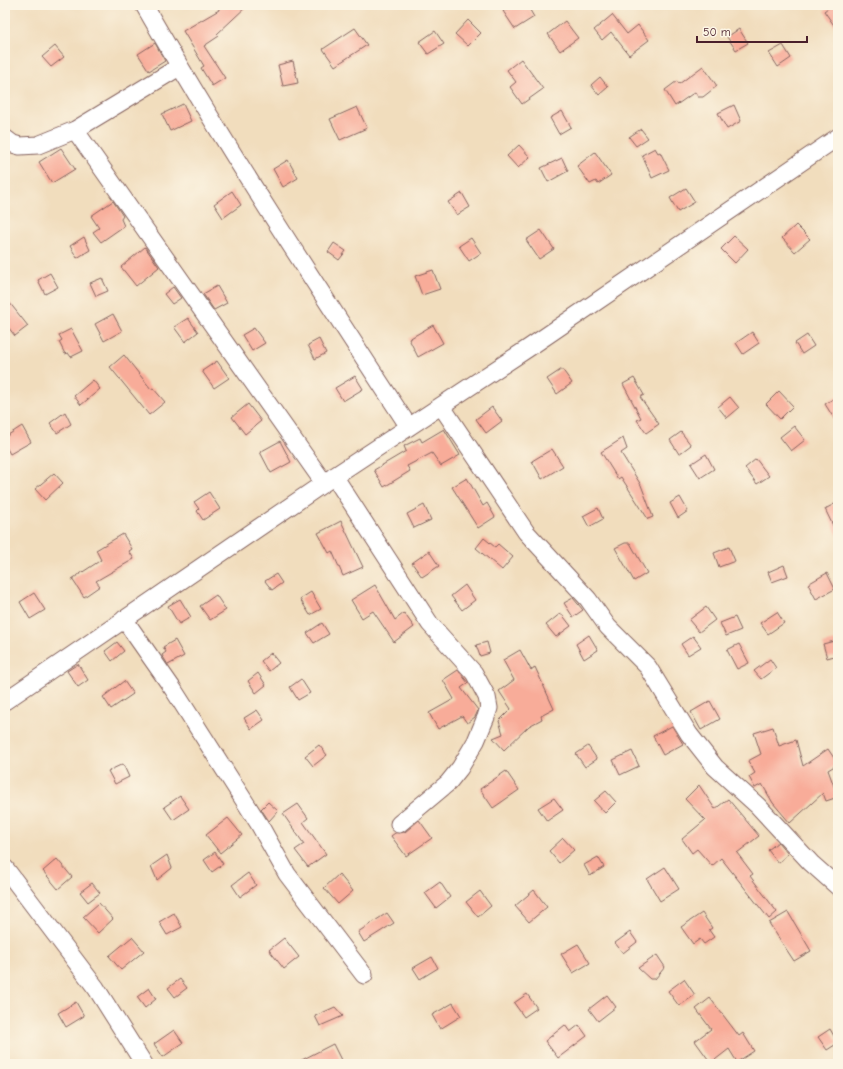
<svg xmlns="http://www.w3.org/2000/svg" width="843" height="1069" font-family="'Comic Neue',sans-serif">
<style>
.building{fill:#f8ac99}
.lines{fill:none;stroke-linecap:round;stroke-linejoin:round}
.minor-casing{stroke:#84625e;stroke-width:19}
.minor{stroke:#fff;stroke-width:17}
</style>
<rect width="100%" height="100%" fill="#fcf5e5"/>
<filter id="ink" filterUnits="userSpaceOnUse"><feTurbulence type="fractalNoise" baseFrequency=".025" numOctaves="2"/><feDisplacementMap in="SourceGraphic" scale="8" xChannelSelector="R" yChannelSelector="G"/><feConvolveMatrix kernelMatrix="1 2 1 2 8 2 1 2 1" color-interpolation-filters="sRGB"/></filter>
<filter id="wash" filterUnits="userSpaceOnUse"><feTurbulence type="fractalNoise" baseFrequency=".012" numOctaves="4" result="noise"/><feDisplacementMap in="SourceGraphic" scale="16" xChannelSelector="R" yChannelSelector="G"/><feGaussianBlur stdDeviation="0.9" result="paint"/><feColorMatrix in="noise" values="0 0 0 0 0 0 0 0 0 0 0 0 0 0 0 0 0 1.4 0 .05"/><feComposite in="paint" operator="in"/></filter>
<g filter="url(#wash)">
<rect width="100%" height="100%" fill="#f1ddbd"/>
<g id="blocks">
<!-- building -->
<path class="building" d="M218 5H248L217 34 219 36 204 46 225 78 212 86 201 68 204 66 183 31 219 10Z
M514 5H527L534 17 515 29 503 11Z
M832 5H835L838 9V31L824 11Z
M612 15 627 34 638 25 649 40 629 55 611 32 602 40 594 30Z
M468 20 481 33 468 46 455 34Z
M565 21 578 38 560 51 548 34Z
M355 28 367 45 335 66 323 49Z
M739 29 748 43 736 50 727 37Z
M435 31 444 44 428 54 419 42Z
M155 43 165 61 149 71 138 54Z
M783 45 791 58 778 67 769 53Z
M55 46 64 57 51 67 42 57Z
M521 59 543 89 522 104 510 87 516 82 507 70Z
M293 61 298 83 283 86 278 65Z
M703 66 717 86 703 97H698L695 92 675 106 665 90 677 81 679 84Z
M600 77 608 87 599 95 591 85Z
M183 104 191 121 170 131 162 114Z
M734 105 741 121 727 129 718 113Z
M357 107 367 128 340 140 330 119Z
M562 111 571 127 559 134 550 118Z
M641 129 648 138 636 146 629 137Z
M519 145 530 157 518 168 507 156Z
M61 148 75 169 52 183 39 162Z
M655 148 658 153 660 152 669 170 652 178 642 155Z
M595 152 611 175 598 184 596 181 590 184 577 166Z
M562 158 568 171 548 182 541 168Z
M288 160 298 178 283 187 273 169Z
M686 188 695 202 678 212 670 198Z
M232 191 241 205 223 218 214 204Z
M462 193 470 207 457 215 448 202Z
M113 201 123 216 121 219 124 226 101 242 93 232 99 228 91 216Z
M796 225 810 239 795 252 782 238Z
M541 230 554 249 539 259 526 240Z
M734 236 748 249 735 263 721 249Z
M84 237 90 250 77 258 70 246Z
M471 238 481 253 469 261 459 246Z
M334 243 346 251 339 260 328 252Z
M145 247 159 267 136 286 121 267Z
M433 270 440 289 422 295 415 276Z
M50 273 58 287 45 294 38 280Z
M102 278 108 291 96 296 90 283Z
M217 286 227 303 214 310 203 294Z
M173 287 181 298 172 304 164 294Z
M5 297 28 326 15 336 5 323Z
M113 314 122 331 104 341 95 324Z
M188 318 198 332 185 342 174 327Z
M433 325 443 343 418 357 409 339Z
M254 328 265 343 252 351 242 335Z
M71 329 83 351 71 357 68 353 65 354 59 342 62 340 59 335Z
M752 332 759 343 743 354 736 343Z
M807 335 814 346 802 354 795 343Z
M319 339 326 353 315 359 308 345Z
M124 355 151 389 153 388 165 402 149 415 110 367Z
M217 361 229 378 214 388 202 371Z
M562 369 572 383 557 394 547 379Z
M355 376 363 389 343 401 335 388Z
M634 378 644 395 640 397 659 424 646 433 637 420 641 418 623 384Z
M93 380 100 389 81 405 74 396Z
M779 391 793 406 780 419 766 404Z
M838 396V425L825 404Z
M730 397 739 408 727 418 718 407Z
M248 404 261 421 245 434 232 417Z
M492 407 502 421 486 433 476 419Z
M65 412 71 424 57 433 50 423Z
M22 426 31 442 10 454 5 445V437Z
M794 426 805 440 791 451 780 437Z
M444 429 460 455 441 466 432 453 407 466 410 471 384 487 374 470 406 451 404 446 420 438 422 442Z
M681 432 691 445 679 454 670 440Z
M623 438 627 449 621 453 641 485 653 517 648 519 621 477 618 479 601 452Z
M280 441 291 462 271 473 260 452Z
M552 449 563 466 542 479 532 461Z
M706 454 714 469 700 478 691 464Z
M756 459 769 476 757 484 745 468Z
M54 473 63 483 45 500 35 489Z
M467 478 483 506 487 503 495 517 478 528 452 487Z
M209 492 220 509 203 520 197 511 199 509 194 502Z
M680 497 688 511 678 518 670 503Z
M838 502V536L825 509Z
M424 505 431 520 414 528 407 514Z
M598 508 603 519 589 527 583 516Z
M341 521 363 567 343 576 332 551 329 553 318 533Z
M123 534 132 549 129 551 134 559 96 581 100 586 84 597 72 579 101 560 96 550Z
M484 538 495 547 498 544 513 557 502 570 476 548Z
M625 543H630L647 573 634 581 615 548Z
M729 547 735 561 719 567 714 553Z
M429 551 439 566 422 577 412 563Z
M784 565 788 576 772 582 768 572Z
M827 573 835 589 816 599 808 584Z
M276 574 282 583 272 590 265 581Z
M375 585 395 620 404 613 414 627 394 642 373 611 362 618 351 600Z
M465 585 475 600 462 610 451 596Z
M311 592 321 609 310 615 300 599Z
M34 593 45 610 30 619 20 602Z
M216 595 226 610 210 620 200 606Z
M573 598 583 610 573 617 564 603Z
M180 599 191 617 179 624 168 606Z
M706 607 715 620 699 632 689 620Z
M777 612 784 623 768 634 760 623Z
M561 613 571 626 556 637 546 625Z
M735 617 741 630 726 636 720 623Z
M322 623 329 634 314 643 307 633Z
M589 635 598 650 584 659 576 644Z
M693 636 701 647 688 655 681 644Z
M175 640 184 656 168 665 162 655 166 652 163 647Z
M838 640V655L827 658 823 644Z
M117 642 124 651 112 661 105 651Z
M487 642 490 653 480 656 476 645Z
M739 644 749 663 737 669 727 650Z
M520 650 531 670 535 667 554 709 541 716 542 719 529 726 504 750 493 738 503 734 499 721 511 709 499 691 514 680 503 660Z
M271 653 279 663 269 671 261 661Z
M770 659 776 668 761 679 754 671Z
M78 664 88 680 78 687 67 671Z
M458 670 468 683 461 688 478 710 477 713 475 717 467 723 462 716 438 729 429 713 454 699 443 680Z
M258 673 266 685 256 693 248 681Z
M301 679 310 693 298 700 290 687Z
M124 681 133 694 111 709 103 697Z
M710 701 720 719 701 730 691 712Z
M257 710 264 720 251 729 244 718Z
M672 726 683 744 663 755 653 736Z
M773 727 779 746 796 740 803 766 828 749 838 764 828 770 838 797 826 801 823 793 790 823 773 803 762 784 755 788 749 777 755 773 748 761 761 754 754 733Z
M319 745 327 755 313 766 305 756Z
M588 746 597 759 585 767 576 754Z
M632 751 639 766 620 775 613 760Z
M123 764 129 777 115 784 108 771Z
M506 771 519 790 493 808 480 789Z
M699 785 715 809 728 799 759 836 737 853 753 874 750 876 777 912 769 919 721 858 712 866 697 849 692 853 682 839 705 820 685 799Z
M606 791 616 802 605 813 594 801Z
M180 796 189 809 173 820 164 807Z
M554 798 563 810 547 821 538 808Z
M268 802 278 811 269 821 261 809Z
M298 804 308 818 303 822 326 854 308 867 295 850 304 844 283 814Z
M228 818 242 835 220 853 206 835Z
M419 820 432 838 406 856 391 836 395 833 405 832Z
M563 838 574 850 559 863 549 851Z
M778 842 788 854 778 863 768 850Z
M215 852 223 864 212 872 204 860Z
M167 855 172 868 157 880 151 866Z
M598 857 604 867 590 876 584 865Z
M57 859 72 877 58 889 43 871Z
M665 867 679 889 660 901 647 879Z
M248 873 256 885 240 897 232 885Z
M339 874 353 891 338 904 324 888Z
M440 882 450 897 436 908 425 893Z
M92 883 100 893 88 902 80 892Z
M534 890 547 907 529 922 515 906Z
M480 891 491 906 478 917 466 902Z
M99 903 113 919 98 933 83 917Z
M788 912 811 951 794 961 769 923Z
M174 913 182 927 167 935 159 922Z
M387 913 394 923 364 942 358 932Z
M702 913 712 928 709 930 714 937 704 944 700 939 693 944 681 927Z
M630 932 637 942 623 953 615 943Z
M132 937 144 951 121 970 109 956Z
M284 938 299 957 284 969 269 950Z
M578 944 590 963 573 973 561 954Z
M657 955 665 967 655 979H650L638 968Z
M432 957 438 968 420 979 413 968Z
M180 979 187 988 175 997 168 988Z
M684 979 695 995 679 1006 668 991Z
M149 988 156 999 145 1008 137 997Z
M527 994 537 1008 524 1017 514 1003Z
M607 995 616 1007 598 1021 589 1009Z
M710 998 739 1036 743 1033 754 1051 737 1062 729 1049 711 1063 695 1041 711 1029 696 1009Z
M76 1002 84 1016 66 1027 58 1013Z
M453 1003 461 1016 440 1029 432 1015Z
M335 1007 343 1016 320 1026 315 1016Z
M565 1025 570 1032 579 1025 587 1036 558 1058 545 1041Z
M830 1029 838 1043 827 1050 818 1037Z
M174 1030 183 1043 163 1057 154 1044Z
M333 1044 343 1064H294Z"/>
</g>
</g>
<g filter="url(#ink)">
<use href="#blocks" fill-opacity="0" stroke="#84625e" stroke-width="1"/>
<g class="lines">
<!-- minor casing -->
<g class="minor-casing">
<path id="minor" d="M144 5C227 150 318 288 409 427
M75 130 324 483
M5 138 13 144 20 146 38 145 75 130 179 67
M442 407 526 532 588 599 608 627 648 667 689 734 715 767 758 806 811 863 838 887
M334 476 430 624 474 673 487 697 489 708 486 717 476 741 460 768 448 783 399 824
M124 619 173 689 259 824 287 874 364 975
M5 701 324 483 530 347 838 137
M5 868 96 988 144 1064"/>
</g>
<!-- minor -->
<use href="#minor" class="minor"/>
</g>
</g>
<!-- margin -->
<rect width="843" height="1069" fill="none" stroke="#fcf5e5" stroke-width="20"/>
<!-- scale -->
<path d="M697 36v6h110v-6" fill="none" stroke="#4a1f2b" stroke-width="2"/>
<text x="703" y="36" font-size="12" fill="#4a1f2b" stroke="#fcf5e5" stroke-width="3" paint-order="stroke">50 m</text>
</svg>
